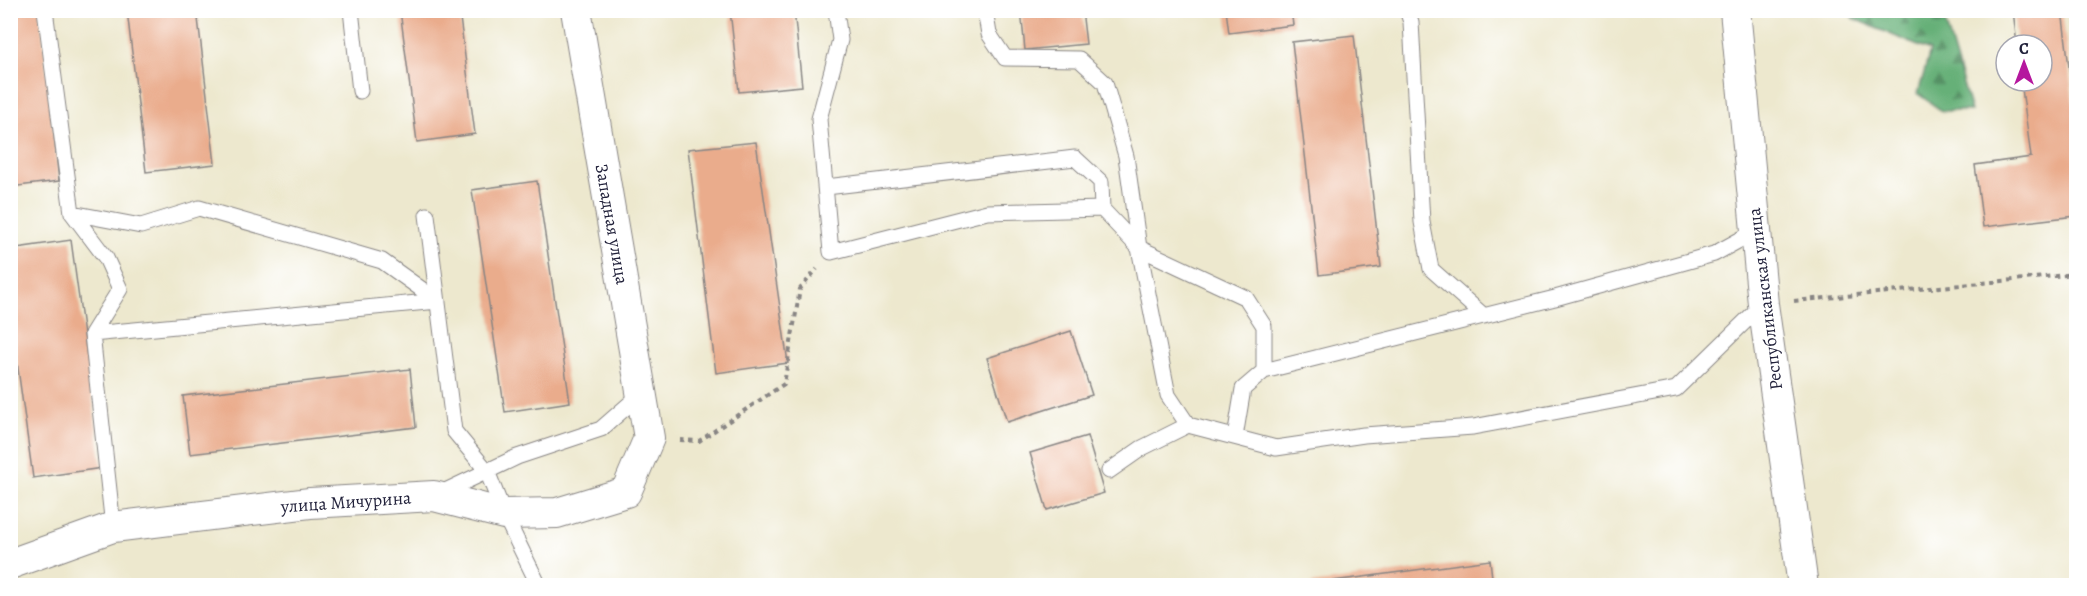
<svg xmlns="http://www.w3.org/2000/svg" width="2087" height="596" font-family="Alegreya,serif">
<style>
.forest{fill:url(#forest-firs);stroke:#44695a;stroke-width:1.5}
.building{fill:#eaac8c}
.lines{fill:none;stroke-linecap:round;stroke-linejoin:round}
.lane-casing{stroke:#888584;stroke-width:17}
.street-casing{stroke:#888584;stroke-width:32}
.path{stroke:#888584;stroke-width:4;stroke-dasharray:4.5 4.5;stroke-linecap:butt}
.lane{stroke:#fff;stroke-width:15}
.street{stroke:#fff;stroke-width:30}
.labels{text-anchor:middle;dominant-baseline:central;stroke-width:4.5;stroke-linejoin:round;paint-order:stroke}
.street-label{font-size:18px;fill:#22223b;stroke:#fff}
</style>
<defs>
<pattern id="forest-firs" width="22" height="20" patternUnits="userSpaceOnUse" patternTransform="scale(1.5)"><rect width="22" height="20" fill="#66b078"/><path d="M5 1l3.5 6h-7zM16 11l3.5 6h-7z" fill="#548f64"/></pattern>
</defs>
<rect width="100%" height="100%" fill="#fff"/>
<filter id="ink" filterUnits="userSpaceOnUse"><feTurbulence type="fractalNoise" baseFrequency=".0167" numOctaves="2"/><feDisplacementMap in="SourceGraphic" scale="12" xChannelSelector="R" yChannelSelector="G"/><feConvolveMatrix kernelMatrix="1 2 1 2 8 2 1 2 1" color-interpolation-filters="sRGB"/></filter>
<filter id="wash" filterUnits="userSpaceOnUse"><feTurbulence type="fractalNoise" baseFrequency=".008" numOctaves="4" result="noise"/><feDisplacementMap in="SourceGraphic" scale="24" xChannelSelector="R" yChannelSelector="G"/><feGaussianBlur stdDeviation="1.35" result="paint"/><feColorMatrix in="noise" values="0 0 0 0 0 0 0 0 0 0 0 0 0 0 0 0 0 1.4 0 .05"/><feComposite in="paint" operator="in"/></filter>
<g filter="url(#wash)">
<rect width="100%" height="100%" fill="#ede8ce"/>
<!-- forest -->
<path class="forest" d="M1850 11H1942L1971 111H1942L1918 94 1930 51 1852 18Z"/>
<g id="blocks">
<!-- building -->
<path class="building" d="M10 10H40L59 181 10 187Z
M127 10H197L215 164 146 172Z
M400 10H459L475 134 417 142Z
M730 10H794L802 86 739 92Z
M1021 10H1082L1086 44 1025 50Z
M1226 10H1291L1293 25 1229 33Z
M2013 10H2062L2076 124V216L1983 227 1975 165 2031 157 2021 81H2042V45H2017Z
M1354 35 1381 267 1319 275 1292 42Z
M756 142 788 363 716 373 688 149Z
M537 181 570 402 505 412 472 190Z
M71 240 102 468 33 478 10 310V249Z
M1071 331 1092 395 1007 422 987 358Z
M410 369 416 427 190 454 183 396Z
M1087 436 1104 493 1047 510 1030 453Z
M1490 560 1493 586H1311V584Z"/>
</g>
</g>
<g filter="url(#ink)">
<use href="#blocks" fill-opacity="0" stroke="#888584" stroke-width="1.5"/>
<g class="lines">
<!-- lane casing -->
<g class="lane-casing">
<path id="lane" d="M45 10 72 213 106 258 120 289 92 334 113 527
M351 10 360 91
M836 10 840 40 819 119 831 252 987 212 1102 209 1139 248 1168 395 1188 425 1276 448 1364 435 1473 427 1676 389 1763 304
M985 10 989 34 1005 58 1079 59 1105 83 1126 156 1139 248 1246 298 1264 326V371
M1407 10 1411 22 1422 222 1431 269 1484 316
M826 187 1075 158 1101 182 1102 209
M72 213 141 226 199 208 382 261 438 301
M427 215 454 431 487 471 504 514 539 586
M92 334 438 301
M1235 437 1243 389 1264 371 1555 298 1714 254 1756 231
M1109 471 1142 448 1188 425
M437 495 517 457 601 429 641 394"/>
</g>
<!-- street casing -->
<g class="street-casing">
<path id="street" d="M1735 10 1763 304 1803 586
M10 564 113 527 310 503 434 496 504 514 557 513 626 492 649 438 576 10"/>
</g>
<!-- path -->
<path class="path" d="M1794 301 2076 274
M680 440 699 441 784 384 800 289 817 269"/>
<!-- lane -->
<use href="#lane" class="lane"/>
<!-- street -->
<use href="#street" class="street"/>
</g>
</g>
<g class="labels">
<!-- street labels -->
<g class="street-label">
<text transform="translate(612 224) rotate(80)">Западная улица</text>
<text transform="translate(1765 299) rotate(-97)">Республиканская улица</text>
<text transform="translate(346 502) rotate(-4)">улица Мичурина</text>
</g>
</g>
<!-- margin -->
<rect width="2087" height="596" fill="none" stroke="#fff" stroke-width="36"/>
<!-- north arrow -->
<g transform="translate(2024 63)"><circle r="28" fill="#ffffff" stroke="#a7a7b1" stroke-width="1.5"/>
<path d="M0-4.5L10 22L0 15L-10 22Z" fill="#b5179e"/>
<text y="-9" font-size="16" font-weight="bold" text-anchor="middle" fill="#22223b">С</text>
</g>
</svg>
